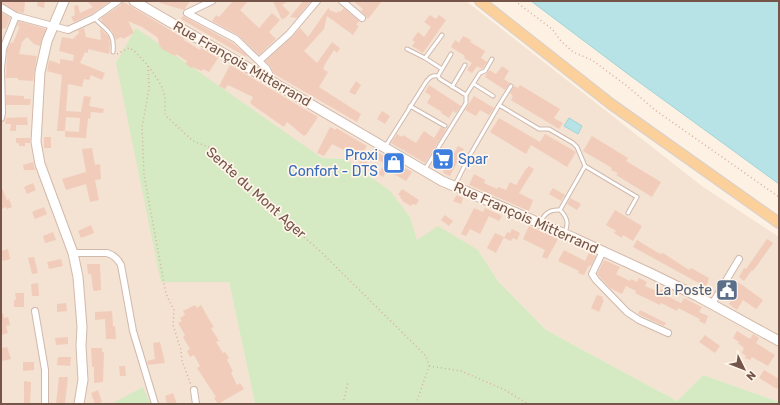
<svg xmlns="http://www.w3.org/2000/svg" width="780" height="405" font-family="Rubik,sans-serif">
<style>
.residential{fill:#f4e2d2}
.green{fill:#d5eac2}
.water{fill:#b8e3e6;stroke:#9ed4d8}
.building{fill:#f2ccbb}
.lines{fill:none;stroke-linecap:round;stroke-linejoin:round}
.lane-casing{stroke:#d0b9ad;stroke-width:5}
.street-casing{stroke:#d0b9ad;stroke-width:8}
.secondary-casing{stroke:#d3b9aa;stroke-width:11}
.primary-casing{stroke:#d8cfcc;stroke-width:12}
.path{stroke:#d7af9e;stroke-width:1.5;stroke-dasharray:1 3;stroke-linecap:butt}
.lane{stroke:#fff;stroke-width:3}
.street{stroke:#fff;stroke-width:6}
.secondary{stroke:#fff;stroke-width:9}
.primary{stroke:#fcd09b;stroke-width:10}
.labels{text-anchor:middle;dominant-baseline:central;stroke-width:3.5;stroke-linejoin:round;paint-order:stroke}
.street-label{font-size:14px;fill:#755549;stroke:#fff5ea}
.shop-label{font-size:14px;fill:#366cbe;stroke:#fff5ea;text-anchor:end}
.service-label{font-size:14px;fill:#4e5e75;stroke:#fff5ea;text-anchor:end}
</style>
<rect width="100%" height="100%" fill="#fcf1e3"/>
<!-- residential -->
<path class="residential" d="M1 1H466L703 187 779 237V402L703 375 677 401 546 330 498 281 478 250 417 241 410 217 346 159 322 158 161 282H229L255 404H1Z"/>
<!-- green -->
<path class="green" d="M136 28 322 158 346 159 390 191 410 217 417 240 438 226 478 250 498 281 546 330 677 401 703 375 779 402V404H255L229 282H161L116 63Z
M143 387 150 404H111Z"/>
<!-- water -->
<path class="water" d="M531 1H779V184L628 74Z
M569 118 582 126 578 134 564 126Z"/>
<!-- building -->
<path class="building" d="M1 1 25 2 24 13 18 12 1 3Z
M38 1H45L44 8 37 6Z
M87 1H110L92 14 74 22 71 17 75 15 74 6 78 5 80 13 93 7Z
M122 1 185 39 184 40 200 50 201 48 218 58 209 72 203 69 202 71 192 67 191 68 186 64 187 61 176 54 175 56 162 49 159 45 158 38 154 35 142 27 128 21 134 33 123 39 121 37 116 40 112 31 102 22 101 18 121 5Z
M160 1H190L184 10 160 3Z
M233 1H248L240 10 259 28 272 13 280 20 269 32 276 39 259 55 238 35 212 21 216 15 219 17Z
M273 1H288L282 5 290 13 284 19 283 18 282 20Z
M303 1H311L297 18 290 17Z
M353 1H382L368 19 361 11 363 9Z
M329 7V10L337 13 338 11 340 12 344 8 359 21 356 25 359 26 353 35 327 16 324 29 304 51 317 63 332 42 340 48 337 53 334 50 325 64 323 69 328 72 319 87 361 114 357 122 274 74 271 67 265 61 292 37 300 28 308 37Z
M1 12 10 18 6 28 1 29Z
M430 15 436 19 439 15 446 20 423 53 412 46 415 42 412 40 418 32 424 37 431 27 424 22Z
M183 16 233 43 247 55 246 57 181 19Z
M19 21 46 29 40 46 34 44 27 37 22 42 19 54 37 56 33 81 18 80V78H6L7 50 11 42 13 43 20 26 17 27Z
M84 28 86 37 101 40 100 28 109 37 110 45 109 54 88 49V53L85 52 80 63 105 73 102 80 91 75 89 80 84 79 82 87 68 84 66 111 81 112 84 96 91 97 89 106 104 109 103 113 91 112 90 119 88 118 86 138 65 137V131L79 132 80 118 66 117 65 131H57L62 75 47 71 49 60 60 64V59L73 61 74 55 59 51 62 37 73 39 79 33 78 30Z
M463 36 471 40 470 42 485 51 481 58 487 62 482 69 477 66 472 73 467 70 472 63 464 58 465 56 451 47 455 40 459 43Z
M230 65 318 117 306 135H305L304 136 287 122 284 127 258 109 250 103 253 97 228 85 225 89 219 86Z
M502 66 509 71 504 79 510 83 505 90 485 77 489 70 496 74Z
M356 81 361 85 355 95 349 92Z
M429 85 461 106 456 113 453 111 449 118 441 113 442 112 427 103 431 96 425 92Z
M520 85 560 109 554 118 563 123 559 129 511 100 513 96 510 93 514 86 518 88Z
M6 95 24 96V99H31L30 105H6Z
M474 96 494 108 489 115 480 110 476 116 465 110Z
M382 111 390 116 385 124 377 119Z
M27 117 28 125H16V131H10L11 124H5L6 118Z
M499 118 540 142 545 134 576 152 567 167 531 145 526 154 490 132Z
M330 127 336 130V128L367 146 361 156 346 147 344 150 332 144 324 156 317 153Z
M441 127 446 130 425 163 391 143 397 134 402 137 403 135 416 143 424 131 434 138Z
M592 136 628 158 626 161 661 182 652 197 616 175 618 173 611 170 612 168 583 151Z
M44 137H51V148H44Z
M16 138H30V143H25V146H19V143H16Z
M458 146 464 149 450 176 443 173 444 171 437 166 439 164 433 161 442 148 453 155Z
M92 148 95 165 100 164 101 179 95 180 99 200 90 202 86 184 66 190 62 179 86 172 82 149Z
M366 153 371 156 365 167 359 164Z
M379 153 389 159 391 158 393 159 392 161 412 172 406 181 387 170 383 177 378 174 385 164 376 159Z
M33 162 35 170H24L23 165Z
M529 166 534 169 519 193 533 200 529 211 469 185 474 174 485 180 484 183 497 189 498 187 506 190 510 182 516 185 526 169Z
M33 183 36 190 27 194 24 187Z
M1 186 7 200 9 199 12 207 7 209 6 207 1 209Z
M553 188 565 195 561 201 549 194Z
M402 189 419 200 416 205 412 204 411 206 402 201 403 200 400 198 401 196 398 195Z
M457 195 463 198 461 204 453 201Z
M570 198 581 204 577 210 567 204Z
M44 207 47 214 35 219 32 212Z
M474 208 483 212 485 208 502 216 499 221 489 216 480 234 470 229 466 236 461 234Z
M615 210 642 226 633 241 623 235 622 238 614 233 616 231 606 225Z
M445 215 453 221 449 226 441 220Z
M91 225 94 233 81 238 78 231Z
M529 226 558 239 547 259 542 257 545 250 523 239Z
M512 229 520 233 517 240 513 238 511 241 504 238 507 232 510 233Z
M53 232 56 240 45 243 43 236Z
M495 233 504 237 496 253 487 248Z
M767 239 773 243 753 271 752 270 744 281 739 277 744 268 746 269Z
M637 240 660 254 663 253 689 270 691 268 709 278 706 287 633 247Z
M8 249 10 259 3 261 1 251Z
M564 250 585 261 589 253 596 256 591 266 589 265 584 275 578 273 579 271 558 261Z
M34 257 38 273 32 274 28 258Z
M61 259 63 266 49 269 47 262Z
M604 260 620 267 616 274 630 281 631 279 637 282 639 278 647 282 645 286 659 292 661 289 669 293 667 296 681 303 684 298 702 307 699 312 708 316 705 324 699 321 700 319 678 308 677 311 661 303 660 305 635 293 636 291 626 286 622 294 610 288 597 274Z
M87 264H100L101 290 94 291 93 289 91 274H88Z
M738 282 763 300 758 307 756 309 743 300 737 310 729 304 732 299 724 294 728 286 733 289Z
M38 283 39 296H32L31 284Z
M15 293H24V307H14V300H16Z
M597 295 603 297 602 299 604 300 599 312 591 308Z
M66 303 67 311 57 312V304Z
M195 305 197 308 201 305 210 321 214 327 211 328 219 341 216 342 223 353 225 352 229 358 227 360 233 371 231 373 237 385 240 383 244 389 218 404 214 398 216 397 197 368 200 366 194 355 190 357 187 351 190 349 183 337 185 335 178 323 182 321 180 318 185 315 183 311Z
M640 310 666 323 664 326 638 314Z
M112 311 113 326H115L116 339H106L105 319 95 320V312Z
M3 313 4 318 8 317 10 325 6 326 8 333 1 335V314Z
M737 331 750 339 753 334 759 338 756 343 775 355 768 366 752 357 750 360 745 358 746 356 742 353 744 348 738 343 739 342 733 338Z
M705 335 720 346 715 353 699 342Z
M68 337V344L56 345 55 338Z
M160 342 165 363 148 365 147 361 155 359 153 343Z
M7 347 11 359 2 361 1 348Z
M91 348H102V352H104L103 382 94 383V367H92Z
M58 357H71L70 366 57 365Z
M23 362H34V370L23 371Z
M119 366H125L126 376H120Z
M764 370 779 379V385L777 389 759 378Z
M59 377H68L65 404H56Z
M24 381 31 382 30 404H24Z
M98 390 102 402 95 404 91 393Z
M173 393 177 404H167L165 396Z"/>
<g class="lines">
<!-- lane casing -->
<g class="lane-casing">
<path id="lane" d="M94 18C107 31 115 32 113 52
M442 35 425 58 442 69
M407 49 425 58
M474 84 493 96
M452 87 465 65
M466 95 480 73 485 71 492 59
M499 105 511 86
M410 106 445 126
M385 147 426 82C430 77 432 75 438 76
M585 166 637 197 628 213
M425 169 466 103V95L440 79 438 76 451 54
M455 185 470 155 499 105 539 129H549L573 143 577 147 585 166 560 210
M540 222C545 214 549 209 560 210 567 217 569 223 565 232"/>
</g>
<!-- street casing -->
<g class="street-casing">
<path id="street" d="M342 1 362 18
M1 7 16 16 68 30 94 18 118 1
M187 13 236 39 267 69 270 75 272 82
M187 13 212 1
M259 61 289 34 317 1
M1 69 3 49 16 16
M1 70 2 113 1 118
M603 251 592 274 596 280 627 312 639 320 668 333
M73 253H107C114 255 118 259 121 265L133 331 155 404
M712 304 739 259
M35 311 45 370V404
M194 390 196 404"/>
</g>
<!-- secondary casing -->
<g class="secondary-casing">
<path id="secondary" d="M64 1 47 41 40 72 36 142 40 164 73 253 78 277 82 327 81 346 83 380 79 404
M134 1 442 181 574 238 650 273 697 296 779 341"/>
</g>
<!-- primary casing -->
<g class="primary-casing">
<path id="primary" d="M480 1 611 104 779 223"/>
</g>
<!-- path -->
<path class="path" d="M515 1 552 29 561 41 573 52 592 60 627 86 655 110 779 197
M117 54 129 48C138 51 160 80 163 90 166 97 165 107 165 115L193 141 211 148 256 195 321 252 426 356 429 366 416 404
M148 66 149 89 142 127 144 175 166 294 174 310 173 325 181 350 182 361 191 385
M429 366 461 371 505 390 528 404
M343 404 348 382"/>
<!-- lane -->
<use href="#lane" class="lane"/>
<!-- street -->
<use href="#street" class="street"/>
<!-- secondary -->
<use href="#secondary" class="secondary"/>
<!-- primary -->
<use href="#primary" class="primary"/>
</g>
<!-- icons -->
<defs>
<g id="supermarket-square" transform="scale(1.15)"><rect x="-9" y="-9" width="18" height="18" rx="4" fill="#3f7fe0" stroke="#fff5ea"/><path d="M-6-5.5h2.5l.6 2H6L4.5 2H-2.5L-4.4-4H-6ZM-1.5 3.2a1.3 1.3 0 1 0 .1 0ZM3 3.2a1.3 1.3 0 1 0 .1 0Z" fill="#fff"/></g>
<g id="shop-square" transform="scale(1.15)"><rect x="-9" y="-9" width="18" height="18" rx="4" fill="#3f7fe0" stroke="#fff5ea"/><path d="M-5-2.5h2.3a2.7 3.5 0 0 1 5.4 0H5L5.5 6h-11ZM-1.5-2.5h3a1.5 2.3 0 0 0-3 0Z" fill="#fff"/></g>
<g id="civic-square" transform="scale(1.15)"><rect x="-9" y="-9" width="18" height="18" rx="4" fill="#5c6f8a" stroke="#fff5ea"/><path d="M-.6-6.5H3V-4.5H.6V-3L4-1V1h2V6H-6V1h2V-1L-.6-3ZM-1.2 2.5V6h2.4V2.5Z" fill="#fff"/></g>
</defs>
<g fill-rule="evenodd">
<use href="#supermarket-square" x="443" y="159"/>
<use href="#shop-square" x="394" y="163"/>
<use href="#civic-square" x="727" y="290"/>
</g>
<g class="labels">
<!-- street labels -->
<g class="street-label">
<text transform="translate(242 64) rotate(30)">Rue François Mitterrand</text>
<text transform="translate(256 193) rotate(42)">Sente du Mont Ager</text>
<text transform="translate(526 218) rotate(24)">Rue François Mitterrand</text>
</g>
<!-- shop labels -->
<g class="shop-label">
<text x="378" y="155">Proxi<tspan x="378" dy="16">Confort - DTS</tspan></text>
<text x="458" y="159" text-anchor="start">Spar</text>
</g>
<!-- service labels -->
<g class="service-label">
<text x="712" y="290">La Poste</text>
</g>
</g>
<!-- border -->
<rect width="780" height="405" fill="none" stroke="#755549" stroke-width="4"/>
<!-- north arrow -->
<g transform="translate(744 369) rotate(133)" stroke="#fff5ea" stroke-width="3" paint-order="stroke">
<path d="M0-3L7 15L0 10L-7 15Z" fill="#755549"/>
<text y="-6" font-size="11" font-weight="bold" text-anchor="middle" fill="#755549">N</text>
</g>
</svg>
